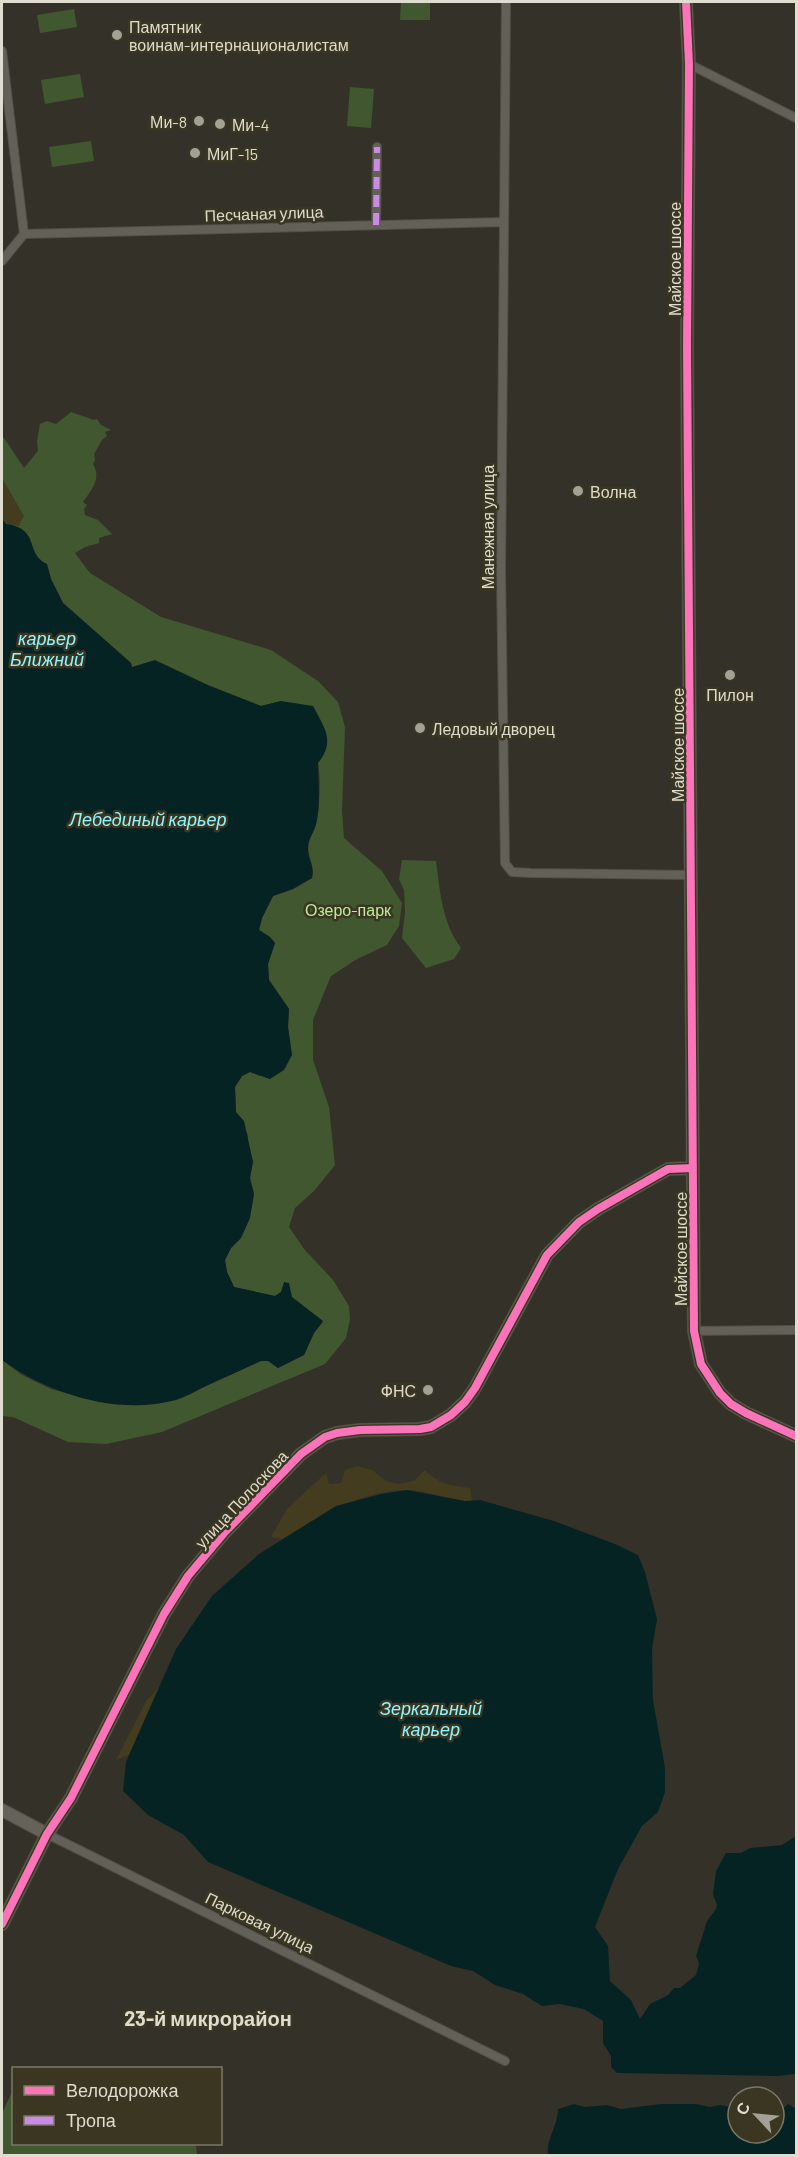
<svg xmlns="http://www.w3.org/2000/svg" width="798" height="2157" font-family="Barlow,sans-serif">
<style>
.green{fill:#415730}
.sand{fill:#433c1e}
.water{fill:#062324}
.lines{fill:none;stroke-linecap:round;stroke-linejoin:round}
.street-casing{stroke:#525046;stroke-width:10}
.secondary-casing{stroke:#525046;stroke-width:14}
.street{stroke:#636058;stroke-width:8}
.secondary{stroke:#66625a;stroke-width:12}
.quiet{stroke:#ca8be6;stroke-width:6;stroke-dasharray:12 6;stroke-linecap:butt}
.cycleway-casing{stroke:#3a3622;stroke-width:11}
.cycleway{stroke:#fb73b8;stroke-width:8}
.poi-dot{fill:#a3a095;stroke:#3a3622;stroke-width:2}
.labels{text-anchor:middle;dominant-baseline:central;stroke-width:5;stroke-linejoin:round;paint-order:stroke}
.poi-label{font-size:16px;fill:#dfdcd0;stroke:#3a3622;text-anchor:start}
.street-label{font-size:16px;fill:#dfdcd0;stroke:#3a3622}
.park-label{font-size:16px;fill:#baee99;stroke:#3a3622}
.water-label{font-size:18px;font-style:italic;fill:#8df7ff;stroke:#3a3622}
.quarter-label{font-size:20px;font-weight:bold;fill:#dfdcd0;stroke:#3a3622}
</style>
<rect width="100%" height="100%" fill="#343228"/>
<!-- green -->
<path class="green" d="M401 2H430V20H400Z
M74 9 77 27 40 33 37 15Z
M80 74 84 97 45 104 41 80Z
M350 87 374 89 371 128 347 126Z
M91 141 94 161 52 167 49 147Z
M71 412 94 420 97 419 101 425 111 430 105 432 107 436 102 440 94 454 95 460 93 464C102 479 91 490 83 502L87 505 84 509 85 515 98 520 112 534 99 538V543L85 547 75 553 90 573 161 617 271 650 318 681 338 702 345 727 342 811 344 838 382 871 402 903 399 926 387 945 357 959 331 976 313 1020V1060L329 1107 335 1165 314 1191 295 1208 289 1227 304 1249 333 1280 349 1306 350 1319 346 1338 325 1364 162 1432 106 1444 68 1442 13 1417 2 1416V1360L22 1375 51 1389 101 1402 177 1399 261 1361 268 1360 278 1368 304 1355 314 1333 323 1322 281 1292 275 1296 234 1287 227 1272 225 1260 231 1248 241 1238 254 1194 250 1178 253 1162 248 1145V1135L236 1112 235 1087 242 1076 250 1072 260 1076 292 1055 288 1027 289 1009 269 980 268 964 275 943 270 937 259 930 262 918 273 896 293 889 312 878C315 864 306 857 309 842 310 836 314 831 316 825 319 813 322 772 317 761 308 740 292 720 281 701L261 706 210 686 132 667 131 663 63 603 51 579 47 565C24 553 41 530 6 524L2 519V435L24 468 38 451 37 441 40 424 47 421 56 424Z
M402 860 436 861C440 892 442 922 461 948L454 959 426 968 402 938 405 912 404 890 399 879Z
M13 2090 14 2144H196L197 2155H2V2113Z"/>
<!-- sand -->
<path class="sand" d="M2 478 24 516 19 526 6 524 2 519Z
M357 1466 372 1470 386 1481 398 1484 414 1481 425 1470C439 1484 450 1486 470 1488L472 1501H465C446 1498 425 1490 406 1490 360 1491 320 1516 282 1539L271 1537 287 1509 326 1473 329 1484 341 1483 345 1470Z
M159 1687 129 1755 116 1760 146 1701Z"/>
<!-- water -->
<path class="water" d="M2 519 6 524C41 529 24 553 47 564L51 579 63 603 131 663 132 667 155 660 210 686 261 706 281 701 313 706C324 727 336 741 318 763 318 782 321 805 316 824 314 832 309 838 308 846 307 860 315 863 312 878L293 889 273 896 262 918 259 930 270 937 275 943 268 964 269 980 289 1009 288 1027 292 1055 284 1070 270 1079 250 1072 242 1076 235 1087 236 1112 244 1121 253 1162 250 1178 254 1194 250 1218 241 1238 231 1248 225 1260 227 1272 234 1287 275 1296 281 1292 284 1282 289 1283 292 1297 323 1321 314 1333 304 1355 278 1368 268 1361H261C241 1370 221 1379 202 1388 194 1392 185 1397 176 1400 118 1416 49 1394 2 1360Z
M407 1490 465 1501 480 1500 554 1521 615 1544 638 1555 645 1572 657 1619 652 1649 653 1700 665 1768V1792L658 1812 642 1826 618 1869 595 1927 608 1946 610 1981 631 2000 640 2019 650 2004 668 1995 674 1988H680L696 1975 699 1963 696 1956 707 1921 716 1909 717 1905 713 1894 716 1871 726 1853H741L750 1848 782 1845 796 1836V2074L778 2076 617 2073 611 2067V2056L603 2043V2021L584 2009 559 2004 542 2006 523 1994 495 1985 473 1971 451 1966 208 1862 184 1835 148 1815 123 1791 126 1762 176 1649 212 1596 259 1554 336 1506 381 1494Z
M574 2104 585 2107 607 2105 621 2109 661 2104H696L710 2107 720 2105 738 2108V2133H774V2109H783L788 2104 796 2109V2155H548C546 2139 558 2126 558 2109Z"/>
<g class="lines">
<!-- street casing -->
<g class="street-casing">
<path id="street" d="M506 2 501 570 505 863 512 872 531 873 691 875
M2 51 24 234
M689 64 796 118
M376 225 377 147
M24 234 504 222
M2 261 24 234
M694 1331 796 1330
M47 1834 505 2061"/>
</g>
<!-- secondary casing -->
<g class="secondary-casing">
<path id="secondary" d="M686 2 689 64 687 347 694 1331 701 1364 720 1393 731 1404 746 1413 796 1436
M2 1810 47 1834
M2 1924 47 1834 71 1798 164 1614 188 1576 225 1532 301 1454 325 1437 337 1433 360 1430 420 1429 431 1427 451 1415 465 1402 475 1388 547 1255 579 1222 598 1209 668 1169 693 1168"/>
</g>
<!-- street -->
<use href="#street" class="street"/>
<!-- secondary -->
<use href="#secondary" class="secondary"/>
<!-- quiet -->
<path class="quiet" d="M376 225 377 147"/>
<!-- cycleway casing -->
<g class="cycleway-casing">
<path id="cycleway" d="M686 2 689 64 687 347 694 1331 701 1364 720 1393 731 1404 746 1413 796 1436
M2 1924 47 1834 71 1798 164 1614 188 1576 225 1532 301 1454 325 1437 337 1433 360 1430 420 1429 431 1427 451 1415 465 1402 475 1388 547 1255 579 1222 598 1209 668 1169 693 1168"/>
</g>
<!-- cycleway -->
<use href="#cycleway" class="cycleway"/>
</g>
<!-- markers -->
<g class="poi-dot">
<circle cx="117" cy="35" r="6"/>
<circle cx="199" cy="121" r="6"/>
<circle cx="220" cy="124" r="6"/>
<circle cx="195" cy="153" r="6"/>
<circle cx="578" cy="491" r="6"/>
<circle cx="730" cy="675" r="6"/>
<circle cx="420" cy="728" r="6"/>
<circle cx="428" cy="1390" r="6"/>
</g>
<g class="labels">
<!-- poi labels -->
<g class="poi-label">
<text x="129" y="26">Памятник<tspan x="129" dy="18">воинам-интернационалистам</tspan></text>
<text x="187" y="121" text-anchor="end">Ми-8</text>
<text x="232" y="124">Ми-4</text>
<text x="207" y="153">МиГ-15</text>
<text x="590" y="491">Волна</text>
<text x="730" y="694" text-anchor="middle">Пилон</text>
<text x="432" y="728">Ледовый дворец</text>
<text x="416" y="1390" text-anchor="end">ФНС</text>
</g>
<!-- street labels -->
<g class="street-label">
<text transform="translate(264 213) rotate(-2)">Песчаная улица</text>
<text transform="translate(674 259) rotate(-90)">Майское шоссе</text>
<text transform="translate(487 527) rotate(-90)">Манежная улица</text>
<text transform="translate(677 745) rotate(-90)">Майское шоссе</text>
<text transform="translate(680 1249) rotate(-90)">Майское шоссе</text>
<text transform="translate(241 1499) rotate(-47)">улица Полоскова</text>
<text transform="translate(260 1922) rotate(26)">Парковая улица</text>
</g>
<!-- park labels -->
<g class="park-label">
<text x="348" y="909">Озеро-парк</text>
</g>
<!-- water labels -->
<g class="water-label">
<text x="47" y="638">карьер<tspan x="47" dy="21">Ближний</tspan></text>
<text x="148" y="819">Лебединый карьер</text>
<text x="431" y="1708">Зеркальный<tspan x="431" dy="21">карьер</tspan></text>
</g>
<!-- quarter labels -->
<g class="quarter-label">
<text x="208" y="2018">23-й микрорайон</text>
</g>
</g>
<!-- border -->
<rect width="798" height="2157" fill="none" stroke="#dfdcd0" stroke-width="6"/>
<!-- legend -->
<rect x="12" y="2067" width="210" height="78" fill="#3a3622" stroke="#7c7868" stroke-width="1.5"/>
<rect x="24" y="2086" width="30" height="9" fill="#fb73b8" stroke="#7c7868" stroke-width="1.5"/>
<text x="66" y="2097" font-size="18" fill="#dfdcd0">Велодорожка</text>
<rect x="24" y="2116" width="30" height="9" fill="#ca8be6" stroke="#7c7868" stroke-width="1.5"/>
<text x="66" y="2127" font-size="18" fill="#dfdcd0">Тропа</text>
<!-- north arrow -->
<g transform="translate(756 2115) rotate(296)"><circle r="28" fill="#3a3622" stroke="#7c7868" stroke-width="1.5"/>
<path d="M0-4.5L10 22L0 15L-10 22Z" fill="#a3a095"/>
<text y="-9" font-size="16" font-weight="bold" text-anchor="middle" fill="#dfdcd0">С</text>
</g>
</svg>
